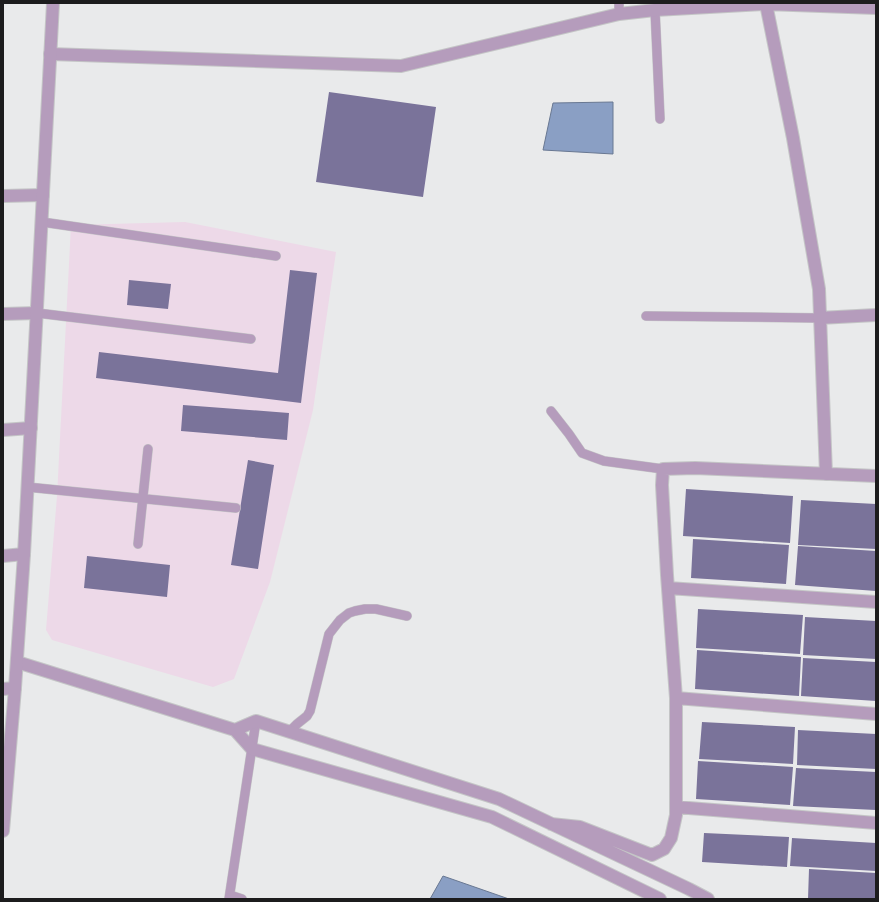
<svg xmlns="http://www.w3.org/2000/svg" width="879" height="902" font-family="'Zilla Slab',serif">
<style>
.education{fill:#edd9e8}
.water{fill:#8a9fc4;stroke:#697892}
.building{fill:#7a739a}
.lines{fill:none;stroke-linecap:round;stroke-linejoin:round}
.service-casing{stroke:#c4c5c6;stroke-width:10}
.minor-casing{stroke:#c4c5c6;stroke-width:14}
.tertiary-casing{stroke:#c4c5c6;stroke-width:14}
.service{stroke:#b59cbc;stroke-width:9}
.minor{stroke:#b59cbc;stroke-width:12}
.tertiary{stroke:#b59cbc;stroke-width:12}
</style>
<rect width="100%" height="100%" fill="#e9eaeb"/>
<!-- education -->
<path class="education" d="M185 222 336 252 313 410 270 582 234 679 213 687 52 640 46 630 57 496 71 225Z"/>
<!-- water -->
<path class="water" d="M613 102V154L543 150 553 103Z
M443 876 509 899H430Z"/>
<!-- building -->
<path class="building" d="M329 92 436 107 423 197 316 182Z
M290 270 317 273 301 403 96 378 99 352 278 373Z
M129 280 171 284 168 309 127 305Z
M183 405 289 413 287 440 181 431Z
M248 460 274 465 258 569 231 565Z
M686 489 793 496 790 543 683 536Z
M801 500 876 504V549L798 545Z
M693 539 789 545 786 584 691 578Z
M798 546 876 551V591L795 585Z
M87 556 170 565 167 597 84 588Z
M698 609 803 615 800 654 696 648Z
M805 617 876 621V659L803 655Z
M697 650 801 657 799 696 695 689Z
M803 658 876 662V701L801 696Z
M702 722 795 727 793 764 699 759Z
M798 730 876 734V769L797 765Z
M698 761 793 767 790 805 696 799Z
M796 768 876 772V810L793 806Z
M704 833 789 837 787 867 702 862Z
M792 838 876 843V871L790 866Z
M809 869 876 873V899H808Z"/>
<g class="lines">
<!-- service casing -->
<g class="service-casing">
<path id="service" d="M619 3V14
M655 10 660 119
M42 222 276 256
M37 313 251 339
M646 316 819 318
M551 411 569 434 582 453 604 461 663 469
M27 487 236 508
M138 544 148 449
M289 732 297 724 307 716 310 711 329 634 340 620 349 613 355 611 365 609H376L407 616
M230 895 242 899
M229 899 256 721"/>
</g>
<!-- minor casing -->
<g class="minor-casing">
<path id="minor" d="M766 3V4L876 8
M50 54 401 66 619 14 655 10 766 4 793 138 819 289 826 474
M3 196 43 195
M3 314 37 313
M819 318 876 315
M3 430 31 428
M3 556 24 554
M668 588 876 602
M17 662 235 730 252 749 492 817 660 899
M3 689 15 688
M676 698 876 714
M235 730 256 721 499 799 689 889 708 899
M676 807 876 823
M551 824 580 827 652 855 664 849 671 838 676 815V698L667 575 662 485 663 469 695 468 876 476"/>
</g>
<!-- tertiary casing -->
<g class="tertiary-casing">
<path id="tertiary" d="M3 831 15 688 24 554 53 3"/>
</g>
<!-- service -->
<use href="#service" class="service"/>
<!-- minor -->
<use href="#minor" class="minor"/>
<!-- tertiary -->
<use href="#tertiary" class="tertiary"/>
</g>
<!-- border -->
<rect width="879" height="902" fill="none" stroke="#1c1c1d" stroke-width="8"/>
</svg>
